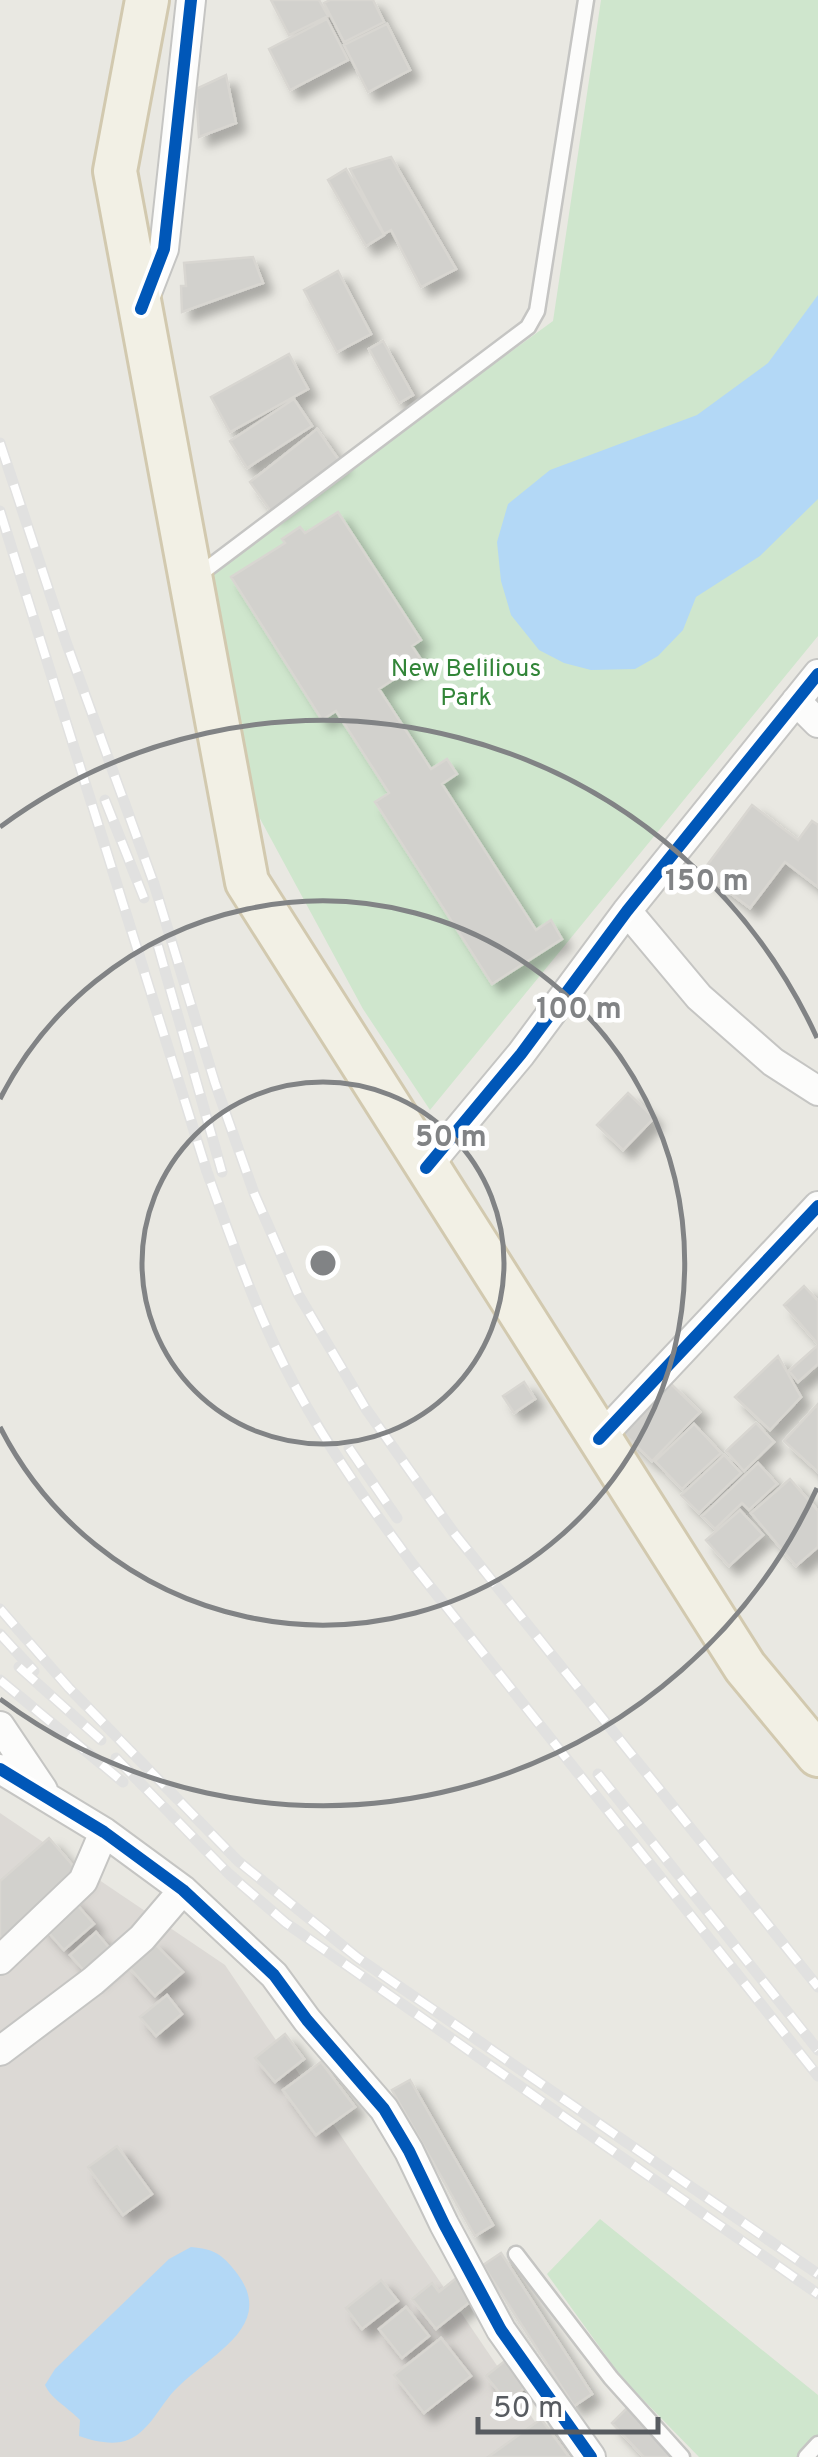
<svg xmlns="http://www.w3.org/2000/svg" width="818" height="2457" font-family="Overpass,sans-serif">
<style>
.industrial{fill:#dcd9d5}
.green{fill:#cfe6cd}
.water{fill:#b3d8f6}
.building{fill:#d2d1cd;stroke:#d8d6d1;stroke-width:2.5;filter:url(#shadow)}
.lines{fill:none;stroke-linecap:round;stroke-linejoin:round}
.service-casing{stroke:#c5c5c3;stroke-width:19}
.minor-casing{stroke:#c5c5c3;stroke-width:32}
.primary-casing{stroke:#d2c9af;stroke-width:48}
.service{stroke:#fcfcfb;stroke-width:14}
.minor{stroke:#fcfcfb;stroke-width:28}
.primary{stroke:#f2f0e5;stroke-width:42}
.rail-casing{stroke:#e1e1e0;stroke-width:11}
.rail{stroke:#fff;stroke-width:8;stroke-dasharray:22;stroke-linecap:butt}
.cycleway-casing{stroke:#fff;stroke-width:19}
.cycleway{stroke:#0057b8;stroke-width:12}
.ring{fill:none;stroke:#818385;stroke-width:5}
.labels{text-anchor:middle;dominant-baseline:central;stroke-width:9;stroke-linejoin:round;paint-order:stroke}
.park-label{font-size:25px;fill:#328538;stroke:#fff}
.centre{fill:#818385;stroke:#fff;stroke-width:5}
.ring-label{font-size:30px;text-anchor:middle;font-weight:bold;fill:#818385;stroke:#fff;stroke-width:9;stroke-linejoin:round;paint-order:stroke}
</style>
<defs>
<filter id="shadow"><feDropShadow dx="9" dy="9" stdDeviation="5" flood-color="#0004"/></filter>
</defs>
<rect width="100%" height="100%" fill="#e9e8e2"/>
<!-- industrial -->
<path class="industrial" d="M0 1813 225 1965 542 2432 508 2457H0Z"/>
<!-- green -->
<path class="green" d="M601 0H818V636L430 1110 363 1009 218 741 204 575 553 321Z
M600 2219 818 2395V2457H699L622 2378 547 2274Z"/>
<!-- water -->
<path class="water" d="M818 295V499L760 556 696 597 683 630 658 656 635 669 591 670 564 663 539 650 511 615 501 581 497 542 508 504 550 470 697 415 768 363Z
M191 2247C214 2249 222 2254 236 2272 279 2327 207 2355 174 2391 159 2407 148 2434 125 2441 111 2445 93 2441 79 2436L80 2420C69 2408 51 2399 45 2385L55 2369 169 2259Z"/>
<!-- building -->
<path class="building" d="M271 0H319L328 16 289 35Z
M330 0H373L384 22 344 42 324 3Z
M327 19 348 60 290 90 269 49Z
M387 24 410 70 368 92 344 45Z
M226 75 236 123 199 137 196 89Z
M391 157 456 269 421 287 391 230 384 234 350 169Z
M346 169 384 235 366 246 328 180Z
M253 257 263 283 182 312 181 286H186L184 263Z
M338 271 371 334 337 352 304 290Z
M383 341 413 395 399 403 369 349Z
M289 354 308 389 230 432 211 397Z
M294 399 312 426 247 468 230 441Z
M317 429 341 463 272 513 250 482Z
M338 512 421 640 412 646 422 661 379 689 431 769 447 759 457 774 442 784 536 930 551 920 562 939 492 984 375 802 389 793 336 711 322 720 231 577 285 543 282 539 300 527 305 533Z
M752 805 798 840 812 821 818 825V887L785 862 750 908 702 872Z
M628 1093 654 1118 623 1150 597 1125Z
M804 1286 818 1301V1344L784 1305Z
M818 1345V1364L798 1382 789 1371Z
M778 1356 801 1397 770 1430 735 1397Z
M524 1382 535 1399 514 1413 503 1396Z
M671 1384 700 1412 652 1461 623 1433Z
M818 1404V1472L784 1441Z
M756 1423 774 1442 744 1471 726 1451Z
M694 1424 721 1453 682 1489 655 1461Z
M724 1455 741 1473 699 1513 681 1495Z
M758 1463 777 1484 749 1510 742 1503 715 1529 702 1516Z
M790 1479 818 1511V1547L796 1566 751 1513Z
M740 1510 763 1535 729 1566 706 1540Z
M49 1838 82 1876 5 1943 0 1936V1881Z
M71 1898 94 1924 64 1950 41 1924Z
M96 1932 116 1956 91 1978 70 1955Z
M153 1942 183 1972 155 1996 127 1965Z
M167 1995 182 2014 156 2036 140 2017Z
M285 2034 304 2059 275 2082 255 2058Z
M321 2062 355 2107 316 2135 283 2090Z
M410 2080 493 2225 475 2236 392 2090Z
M117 2146 152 2194 123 2215 88 2167Z
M501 2253 592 2394 574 2406 483 2265Z
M460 2275 476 2297 436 2329 412 2299 432 2283 439 2292Z
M381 2280 398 2301 362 2329 346 2308Z
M406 2307 429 2336 402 2358 379 2329Z
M441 2338 471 2376 424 2413 394 2375Z
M510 2357 531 2383 507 2402 486 2376Z
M627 2408 673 2457H644L612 2423Z
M541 2419 569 2457H488Z"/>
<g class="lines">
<!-- service casing -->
<g class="service-casing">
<path id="service" d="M196 577 528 327 537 311 586 0
M516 2254 611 2378 682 2457
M806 2457 818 2444"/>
</g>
<!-- minor casing -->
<g class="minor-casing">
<path id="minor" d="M143 303 164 249 191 0
M796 701 818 723
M627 911 699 997 773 1062 818 1091
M426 1168 521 1054 627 911 818 674
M599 1439 818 1206
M0 1726 43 1790
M0 1769 104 1832 183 1890 274 1975 307 2020 384 2109 409 2151 444 2224 501 2330 591 2457
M0 1960 83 1881 104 1832
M0 2051 93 1981 142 1938 183 1890"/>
</g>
<!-- primary casing -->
<g class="primary-casing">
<path id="primary" d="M147 0 115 171 247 882 745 1667 818 1755"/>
</g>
<!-- service -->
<use href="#service" class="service"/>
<!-- minor -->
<use href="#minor" class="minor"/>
<!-- primary -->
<use href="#primary" class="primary"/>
<!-- rail casing -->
<g class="rail-casing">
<path id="rail" d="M0 443 66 642 154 884 215 1083 254 1193 298 1294 366 1409 454 1533 818 1987
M0 511 207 1172C233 1244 258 1318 295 1386 329 1449 371 1508 414 1566L818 2076
M105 800 144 898
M158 946 222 1172
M349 1448 397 1518
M0 1609 69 1688 238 1861 358 1958 818 2274
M0 1634 34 1671
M19 1667 101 1740
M0 1680 123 1782
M116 1758 229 1874 286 1923 818 2294
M598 1774 818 2050"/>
</g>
<!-- rail -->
<use href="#rail" class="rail"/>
<!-- cycleway casing -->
<g class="cycleway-casing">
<path id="cycleway" d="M141 309 164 249 191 0
M426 1168 521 1054 627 911 818 674
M599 1439 818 1206
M0 1769 104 1832 183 1890 274 1975 307 2020 384 2109 409 2151 444 2224 501 2330 591 2457"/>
</g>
<!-- cycleway -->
<use href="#cycleway" class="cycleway"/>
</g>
<!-- distance rings -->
<g class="ring">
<circle cx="323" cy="1263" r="181"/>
<path d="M0 1099A362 362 0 1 1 0 1427"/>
<path d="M817 1488A543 543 0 0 1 0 1699M0 827A543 543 0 0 1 817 1038"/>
</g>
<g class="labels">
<!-- park labels -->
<g class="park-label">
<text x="466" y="670">New Belilious<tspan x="466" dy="29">Park</tspan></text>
</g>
</g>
<circle cx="323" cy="1263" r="15" class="centre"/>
<g class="ring-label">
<text x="707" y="890">150 m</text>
<text x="579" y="1018">100 m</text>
<text x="451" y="1146">50 m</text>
</g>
<!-- scale -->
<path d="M478 2417v15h180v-15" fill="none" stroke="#585c61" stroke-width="5"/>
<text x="493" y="2417" font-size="30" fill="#585c61" stroke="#ffffff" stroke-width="8" paint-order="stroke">50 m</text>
</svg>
